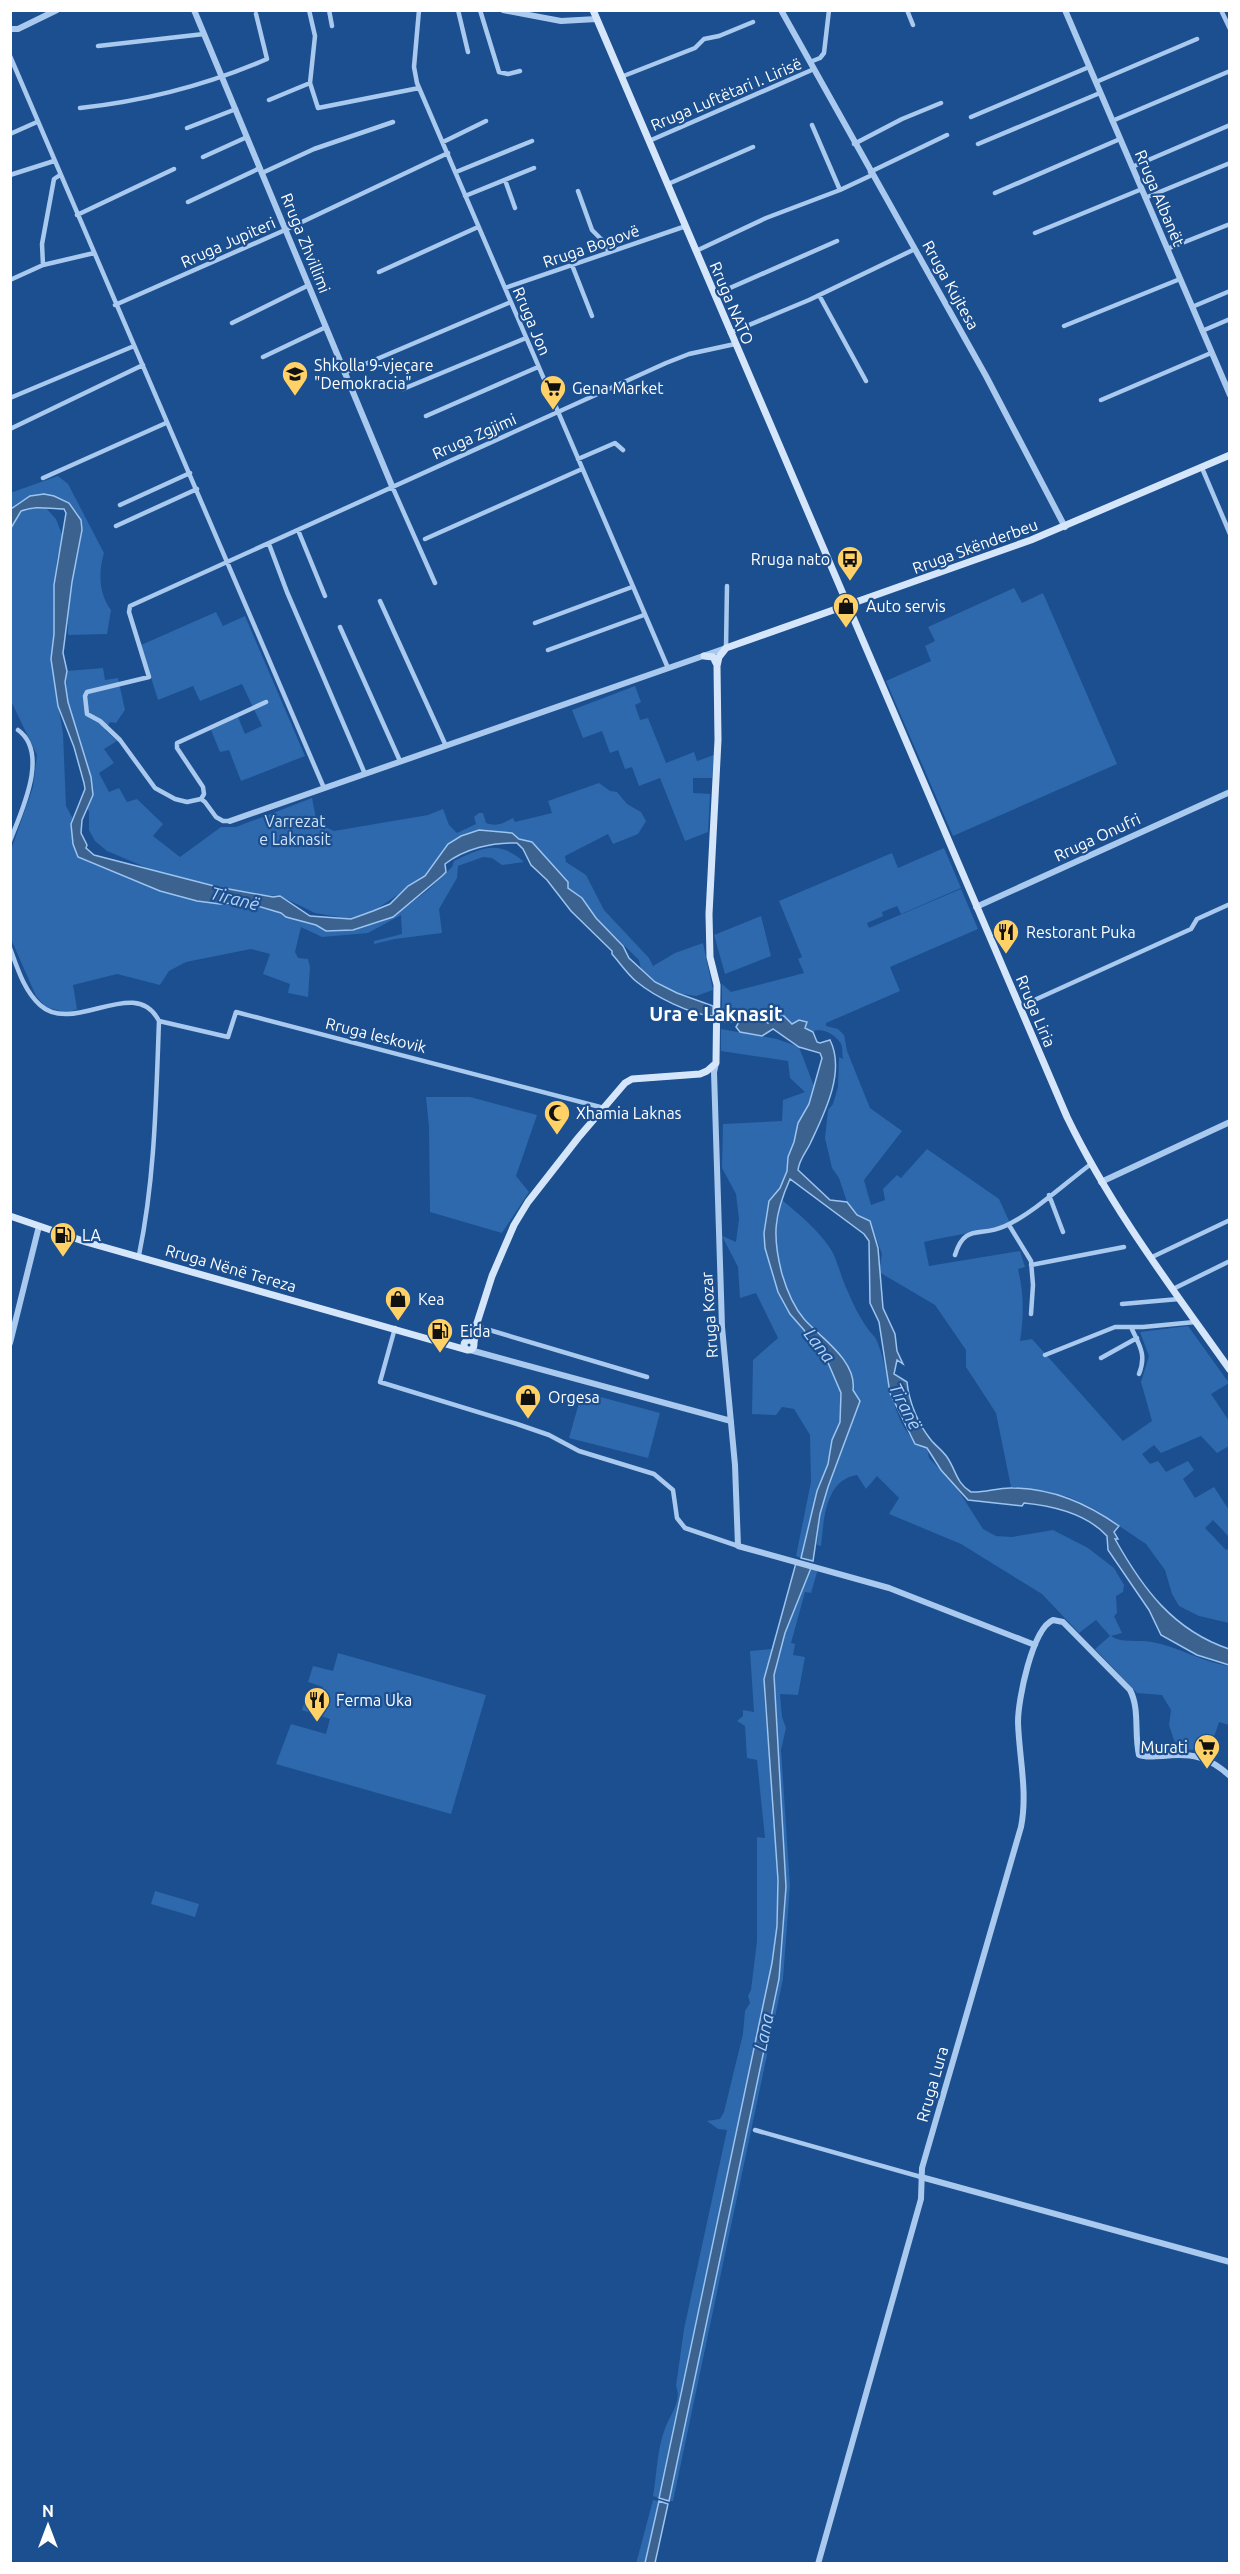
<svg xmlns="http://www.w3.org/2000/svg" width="1240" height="2574" font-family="Ubuntu,sans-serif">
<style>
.green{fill:#2e69ad}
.water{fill:#3c6290;stroke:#9cc4f0;stroke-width:1.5}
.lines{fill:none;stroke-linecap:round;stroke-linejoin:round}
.minor{stroke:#a9c9ee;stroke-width:4.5}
.tertiary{stroke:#a9c9ee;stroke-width:6}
.secondary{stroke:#d6e6fa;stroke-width:7}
.labels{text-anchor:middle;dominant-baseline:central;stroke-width:4.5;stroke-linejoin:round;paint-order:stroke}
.street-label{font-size:16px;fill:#fff;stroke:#1b4f8f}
.poi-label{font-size:16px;fill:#fff;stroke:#1b4f8f;text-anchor:start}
.park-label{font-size:16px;fill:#cfe3fa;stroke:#1b4f8f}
.water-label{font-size:18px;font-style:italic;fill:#b5d3f5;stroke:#1b4f8f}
.quarter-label{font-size:20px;font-weight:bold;fill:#fff;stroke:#1b4f8f}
</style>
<rect width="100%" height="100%" fill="#1b4f8f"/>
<!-- green -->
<path class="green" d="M58 476 68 484 104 553C98 573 99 594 111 610L107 634 68 635C68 617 69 597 72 580 75 565 85 533 81 520 75 504 63 502 48 498 35 495 20 498 11 509L10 493Z
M40 507 46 508 56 519 63 537 57 559 53 599 54 634 52 669 63 733 66 806 73 819V844L78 857 160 891 220 904 255 906 281 913 286 917 316 925 326 931 374 924 393 917 428 890 452 867 454 861C482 848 498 839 524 862L502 865 492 858 483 857 458 866 457 878 439 909 442 933 395 939 374 944V941L402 934 401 915 368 933 322 937 301 927 295 952 298 958 308 959 310 967 308 997 288 993 290 984 263 974 270 954 251 949 186 962 169 971 160 985 117 974 73 985 77 1009 67 1013 46 1007 36 996 11 939V850L33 787 37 755 10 699 11 528 21 511Z
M1014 588 1022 603 1043 593 1117 764 953 836 886 681 931 661 925 646 935 641 928 627Z
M216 612 223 626 245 616 305 756 241 781 229 750 220 752 211 730 238 717 245 734 262 726 242 684 200 701 193 686 158 700 141 645Z
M103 668 105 680 118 678 125 710 116 723 110 722 105 730 117 741 104 749 114 763 99 773 109 792 119 788 127 802 137 799 163 824 153 836 180 857 221 827H236L312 798 317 823 334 831 428 815 443 809 449 825 457 833 476 824 474 817 479 813H483L486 823C498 827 503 823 513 818L515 822 552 813 548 801 599 783 610 791 617 792 627 804 641 812 646 821 638 834 613 844 608 834 565 856 566 862 586 875 604 910 649 958 653 966 675 953 703 943 713 990 696 996 677 993 655 982 641 969 639 960 596 918 582 898 568 888V882L532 842 519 839 512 833 479 830 448 844 425 876 374 911 351 919 315 913 280 896 257 895 159 873 107 851 95 841 89 830V811L86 807 93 795C88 759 61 705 67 671Z
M635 686 641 702 635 705 640 720 648 718 666 763 694 752 697 761 714 755 712 778H693V793L710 794 708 832 685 841 660 778 639 786 632 767 625 769 618 750 610 753 602 731 583 738 572 710Z
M944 848 961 888 901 914 897 906 882 912 883 916 867 923 869 928 961 889 978 929 890 967 900 991 826 1023V1026L838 1029 844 1035 847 1051 870 1108 902 1131 864 1180 871 1205 885 1200 883 1189 897 1175 901 1178 927 1149 999 1199 1010 1223C982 1232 953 1235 924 1242L929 1266 1020 1251 1025 1267 1018 1269C1024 1294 1024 1316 1020 1341L1032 1339 1123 1441 1152 1421 1141 1382 1149 1356 1140 1332 1188 1326 1229 1383 1211 1394 1229 1421V1446L1217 1453 1201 1436 1161 1453 1154 1445 1142 1454 1150 1464 1158 1461 1166 1472 1188 1461 1194 1470 1183 1479 1195 1498 1214 1487 1229 1510V1537L1213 1520 1205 1528 1226 1550 1229 1548V1623L1199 1616 1179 1606 1172 1594 1165 1570 1146 1544 1094 1509 1069 1497 1043 1491 1011 1487 996 1413 966 1367V1350L935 1305 879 1272 882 1254 870 1221 857 1215 847 1202 839 1178 832 1168 825 1138 828 1110 833 1104 838 1087 839 1057 843 1059C842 1055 843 1047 841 1044 835 1034 822 1027 811 1032 801 1026 780 1018 768 1023L722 1010V984L731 992 804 973 798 959 802 957 779 901 892 853 898 868Z
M761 916 771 956 725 974 714 935Z
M721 1029 777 1039 799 1047 814 1086 809 1104 798 1123 794 1142 788 1157 787 1171 780 1188 769 1202 764 1233 790 1314 804 1330 813 1347 826 1358 841 1393 840 1422 832 1440 828 1464 817 1491 801 1558 796 1556 811 1482 810 1435 794 1409 782 1407 776 1415 752 1414 753 1360 778 1338 756 1293 740 1298 738 1267 722 1236 736 1242 739 1219 736 1194 722 1168 723 1124 782 1121 783 1100 805 1092 790 1078 788 1061 721 1051Z
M426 1097H470L537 1115 516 1176 529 1192 502 1233 430 1212 429 1127Z
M782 1200C799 1214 822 1233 833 1253 839 1266 842 1280 848 1292 853 1304 860 1318 868 1329 870 1333 874 1335 876 1339 891 1371 890 1434 927 1448L929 1458 955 1485 983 1529 996 1536 1012 1537 1053 1530 1088 1548 1114 1568 1124 1585 1123 1592 1116 1596 1117 1613 1114 1616 1122 1633 1111 1636C1122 1644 1139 1639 1152 1642 1179 1647 1202 1662 1229 1666V1725L1219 1722 1208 1755 1196 1750 1177 1749 1169 1725 1171 1710 1162 1695 1137 1693 1095 1649 1110 1636 1096 1620 1079 1633 1042 1594 961 1544 889 1514 899 1498 877 1476 866 1489 857 1475C825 1480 824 1519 821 1546L817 1545 820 1514 857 1396C843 1378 838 1353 823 1336 817 1329 809 1325 803 1317 778 1285 768 1239 782 1200Z
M582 1392 660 1413 648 1458 569 1438Z
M811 1568 818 1569 811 1593 805 1592 791 1643 795 1644 793 1655 805 1657 798 1695 780 1694 782 1717 786 1728 781 1750 790 1885 783 1979 673 2501H669L701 2339 779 1979 786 1887 774 1675 785 1633Z
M772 1649 764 1679V1695L778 1862 777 1926 772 1963 658 2498 653 2496C657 2474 657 2447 666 2426 671 2413 682 2401 676 2386L684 2329 727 2130 718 2129 707 2121 720 2119 724 2112 743 2034 745 2011 750 2003 748 1996 751 1990 757 1941V1837L765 1838 757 1760 747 1758 745 1726 737 1721 743 1716V1710L754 1712 750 1651Z
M338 1653 486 1695 451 1814 276 1764 291 1724 326 1734 330 1719 302 1710 305 1701 317 1704 323 1687 308 1682 313 1666 333 1671Z
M155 1891 199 1904 195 1917 151 1904Z
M653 2500 659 2501 645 2563 636 2564Z"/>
<!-- water -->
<path class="water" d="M44 494 54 496 69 503 81 520 82 530 72 582 63 653 67 671 65 682 68 702 91 777 93 795 82 820 81 833 87 845 86 848 94 855 218 887 273 897 280 896 310 916 351 919 373 911 390 904 408 886 425 876 448 844 461 836 479 830 512 833 519 839 532 842 568 882V888L582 898 596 918 623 946 629 958 655 982 677 993 713 1006V1016C691 1015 654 996 637 982 628 975 620 963 612 954V951L571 911 547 880 531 865 523 849 517 843C492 842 464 849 445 864L446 872 442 876 393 917 353 930 326 931 316 925 286 917 281 913 244 902 220 904 197 901 160 891 78 857 73 844 71 824 85 789 84 783 74 747 58 706 51 659 54 634V585L66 513 64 509C47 509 38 505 21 511L11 528V509L30 496Z
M722 1015 756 1021 761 1019 768 1023 775 1017 784 1016 792 1024 799 1020 807 1022 805 1028 813 1032 817 1042 820 1043 830 1040C846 1072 824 1114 810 1144 806 1152 799 1160 798 1170L830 1200 847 1202 857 1215 870 1221 878 1248 883 1308 895 1334 897 1351 903 1364 897 1360 894 1374 907 1382C909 1402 918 1424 931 1440 936 1446 943 1451 947 1457 956 1470 956 1483 971 1492 985 1493 999 1487 1013 1488 1054 1489 1086 1503 1119 1526L1114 1532 1118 1539H1115C1143 1589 1173 1630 1229 1649V1665L1197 1655 1161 1635 1149 1610 1108 1550 1107 1536C1087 1514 1054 1506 1024 1503L1022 1506 968 1500 941 1470 927 1448 915 1444 890 1393 879 1322 870 1303 869 1241 864 1234 790 1179C774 1215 772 1236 782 1274 787 1291 793 1306 804 1319 821 1338 857 1361 853 1390L860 1401 828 1487 820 1514 813 1561 801 1558 817 1491 828 1464 832 1440 840 1422 841 1393 826 1358 813 1347 804 1330 790 1314 778 1292 765 1248 764 1233 769 1201 780 1188 787 1171 788 1157 794 1142 798 1123 809 1104 822 1058 820 1053 799 1047 773 1029 762 1036 740 1032 736 1027 739 1022H722Z
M796 1563 811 1568 785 1633 774 1675 786 1887 779 1979 669 2501 659 2498 772 1963 777 1926 778 1880 764 1679Z
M659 2501 668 2504 655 2563H645Z"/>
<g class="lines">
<!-- minor -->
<path class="minor" d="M309 10 315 36 310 83 318 108 419 88
M329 10 332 26
M419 10 414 67 417 83 668 668
M458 10 468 52
M480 10 499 72 508 74 520 71
M907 10 913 25
M1221 10 1230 29
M98 46 204 34
M10 56 324 788
M810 62 820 58 824 53 829 10
M621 77 695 48 704 39 719 36 753 22
M1096 82 1197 39
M269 100 310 83
M80 108C145 101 207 85 267 59L256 14
M971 117 1089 67
M1112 121 1230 71
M187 128 236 109
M10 134 37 122
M649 141 814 69
M443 142 486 121
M854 144 902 119 941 103
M978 144 1100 93
M203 157 247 137
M1132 167 1230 125
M456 172 532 141
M870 172 947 135
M262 173 314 149 393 122
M10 175 54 161
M505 180 515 208
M668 184 753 147
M840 190 872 175
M578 191 592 230 602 240 609 252
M995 193 1120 139
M465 196 534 168
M1145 198 1230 163
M188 202 260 168
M77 215 174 169
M1035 233 1142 189
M1167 249 1230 224
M696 251 766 218 840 190 812 125
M43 265 42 244 54 179 60 175
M572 265 592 316
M379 272 478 227
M10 280 43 265 94 253
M505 288 686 226
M714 295 837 241
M819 295 866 381
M115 305 285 230 448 153
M1192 307 1230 291
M232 323 307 286
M1064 326 1180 279
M1202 331 1230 319
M730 333 809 300 915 249
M263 357 326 327
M344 373 511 302
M403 389 526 338
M10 398 134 346
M1101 400 1211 353
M426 416 538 367
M10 429 143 365
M578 459 615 443 623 450
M1202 468 1230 534
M43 478 166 423
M392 486 435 583
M120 505 190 473
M116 526 197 489
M298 530 325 596
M425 539 582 469
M269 544 287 592 365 774
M380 601 446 746
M535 623 632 587
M340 627 400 761
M726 648 727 586
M548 650 644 615
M201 799 204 794 203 787 177 748V743L266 702
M230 821H223L216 817 205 802 201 799 187 802 175 799 155 788 120 740 100 721 87 714 85 696 87 692 149 677 129 612 130 606 666 363 689 354 735 344
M10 841C21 812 50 753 18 730
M10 948C17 967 24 991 40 1005 74 1036 135 974 159 1021 156 1100 155 1178 139 1255
M1019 1007 1191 929 1197 919 1230 904
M159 1021 228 1037 236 1012 604 1108
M1049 1195 1063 1232
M1009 1225 1031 1261 1033 1285 1031 1314
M955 1255C965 1223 979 1238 1005 1226 1031 1215 1068 1181 1091 1164
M1150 1258 1230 1220
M1031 1265 1124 1247
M1173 1289 1230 1261
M1122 1304 1179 1299
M476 1326 647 1377
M1131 1327C1139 1345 1147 1354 1139 1374
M395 1328 380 1382 517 1424 549 1435 579 1451 654 1474 673 1490 677 1518 685 1528 738 1546
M1045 1355 1115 1327H1143L1195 1322
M1101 1358 1137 1338
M755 2130 921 2177"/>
<!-- tertiary -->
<path class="tertiary" d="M194 10 392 486
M503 10 561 21 597 19
M781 10 986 376 1065 527
M1065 10 1230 395
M10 29H18L57 10
M230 821 726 648
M976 907 1230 792
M716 1063 714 1072 722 1327 735 1465 738 1546 889 1588 1035 1645
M1101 1182 1230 1122
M10 1343 39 1226
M470 1350 731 1421
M921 2177 1230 2262
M818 2564 921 2199 922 2168 1021 1827C1028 1792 1019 1757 1018 1722 1018 1700 1032 1629 1053 1620L1063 1622 1130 1690C1140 1709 1134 1734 1139 1755 1147 1758 1154 1756 1163 1756 1191 1753 1208 1756 1230 1776"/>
<!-- secondary -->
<path class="secondary" d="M593 10 1067 1117C1111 1208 1172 1288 1230 1370
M704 656 713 657 717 665
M10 1216 86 1242 467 1350
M464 1345a5 5 0 1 1 10 0a5 5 0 1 1-10 0Z
M474 1343 476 1326 492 1276 514 1225 528 1202 578 1138 625 1083 632 1079 700 1074 707 1071 716 1063 717 985 710 957 709 914 718 740 717 666 719 657 726 648 1031 540 1230 455"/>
</g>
<!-- icons -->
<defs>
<g id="school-pin" transform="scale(1.35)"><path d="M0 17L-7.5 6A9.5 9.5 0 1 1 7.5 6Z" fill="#ffd166" stroke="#1b4f8f"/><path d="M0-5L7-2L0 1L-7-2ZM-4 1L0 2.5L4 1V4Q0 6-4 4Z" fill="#111"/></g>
<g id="supermarket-pin" transform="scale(1.35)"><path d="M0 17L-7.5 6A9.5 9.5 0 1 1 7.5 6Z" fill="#ffd166" stroke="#1b4f8f"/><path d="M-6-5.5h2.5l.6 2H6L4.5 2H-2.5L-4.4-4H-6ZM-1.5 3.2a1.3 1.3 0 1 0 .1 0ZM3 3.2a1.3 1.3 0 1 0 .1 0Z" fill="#111"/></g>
<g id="bus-pin" transform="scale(1.35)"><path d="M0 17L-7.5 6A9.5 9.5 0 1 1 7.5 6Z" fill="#ffd166" stroke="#1b4f8f"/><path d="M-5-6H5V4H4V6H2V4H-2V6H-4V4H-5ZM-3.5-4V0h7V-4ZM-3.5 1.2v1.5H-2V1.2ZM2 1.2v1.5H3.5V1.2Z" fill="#111"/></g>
<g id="shop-pin" transform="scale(1.35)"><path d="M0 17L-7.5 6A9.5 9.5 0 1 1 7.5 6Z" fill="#ffd166" stroke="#1b4f8f"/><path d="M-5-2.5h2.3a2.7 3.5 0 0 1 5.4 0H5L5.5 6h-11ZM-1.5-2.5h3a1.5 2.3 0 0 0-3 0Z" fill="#111"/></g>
<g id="restaurant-pin" transform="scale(1.35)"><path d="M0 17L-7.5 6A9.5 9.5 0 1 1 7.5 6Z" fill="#ffd166" stroke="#1b4f8f"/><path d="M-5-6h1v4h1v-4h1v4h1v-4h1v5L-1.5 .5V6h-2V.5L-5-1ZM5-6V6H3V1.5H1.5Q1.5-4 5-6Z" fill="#111"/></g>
<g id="mosque-pin" transform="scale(1.35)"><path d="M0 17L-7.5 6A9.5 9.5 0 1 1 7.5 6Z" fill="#ffd166" stroke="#1b4f8f"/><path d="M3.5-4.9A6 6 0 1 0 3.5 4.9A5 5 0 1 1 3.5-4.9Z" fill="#111"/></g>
<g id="fuel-pin" transform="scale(1.35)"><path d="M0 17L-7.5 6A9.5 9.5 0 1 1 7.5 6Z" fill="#ffd166" stroke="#1b4f8f"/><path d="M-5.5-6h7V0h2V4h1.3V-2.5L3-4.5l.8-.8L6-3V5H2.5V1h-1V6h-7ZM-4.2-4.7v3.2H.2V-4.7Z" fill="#111"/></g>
</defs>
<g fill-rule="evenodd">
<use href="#school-pin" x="295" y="374"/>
<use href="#supermarket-pin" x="553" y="388"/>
<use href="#bus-pin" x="850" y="559"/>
<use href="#shop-pin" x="846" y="606"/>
<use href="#restaurant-pin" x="1006" y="932"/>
<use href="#mosque-pin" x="557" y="1113"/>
<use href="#fuel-pin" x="63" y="1235"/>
<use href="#shop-pin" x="398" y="1299"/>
<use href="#fuel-pin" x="440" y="1331"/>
<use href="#shop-pin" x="528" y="1397"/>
<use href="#restaurant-pin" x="317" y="1700"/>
<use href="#supermarket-pin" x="1207" y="1747"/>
</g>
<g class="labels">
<!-- street labels -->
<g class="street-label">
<text transform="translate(726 94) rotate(-23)">Rruga Luftëtari I. Lirisë</text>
<text transform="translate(1160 198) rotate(67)">Rruga Albanët</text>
<text transform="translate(228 242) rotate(-24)">Rruga Jupiteri</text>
<text transform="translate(306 243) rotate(68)">Rruga Zhvillimi</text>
<text transform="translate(591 246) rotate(-19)">Rruga Bogovë</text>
<text transform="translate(951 285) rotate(61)">Rruga Kujtesa</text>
<text transform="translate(732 303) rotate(67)">Rruga NATO</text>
<text transform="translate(532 321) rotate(67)">Rruga Jon</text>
<text transform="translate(474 436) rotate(-24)">Rruga Zgjimi</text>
<text transform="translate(975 546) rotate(-20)">Rruga Skënderbeu</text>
<text transform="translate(1097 837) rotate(-25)">Rruga Onufri</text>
<text transform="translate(1036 1011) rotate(67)">Rruga Liria</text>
<text transform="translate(376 1035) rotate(14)">Rruga leskovik</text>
<text transform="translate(231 1268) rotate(16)">Rruga Nënë Tereza</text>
<text transform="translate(709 1315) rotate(-94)">Rruga Kozar</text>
<text transform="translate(932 2084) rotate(-74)">Rruga Lura</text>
</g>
<!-- poi labels -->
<g class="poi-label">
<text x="314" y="365">Shkolla 9-vjeçare<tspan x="314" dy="18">"Demokracia"</tspan></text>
<text x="572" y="388">Gena Market</text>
<text x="830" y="559" text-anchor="end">Rruga nato</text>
<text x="866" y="606">Auto servis</text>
<text x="1026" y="932">Restorant Puka</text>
<text x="576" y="1113">Xhamia Laknas</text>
<text x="82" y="1235">LA</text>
<text x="418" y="1299">Kea</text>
<text x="460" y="1331">Eida</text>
<text x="548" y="1397">Orgesa</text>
<text x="336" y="1700">Ferma Uka</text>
<text x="1188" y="1747" text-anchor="end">Murati</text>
</g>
<!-- park labels -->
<g class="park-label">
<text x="295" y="821">Varrezat<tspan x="295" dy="18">e Laknasit</tspan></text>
</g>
<!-- water labels -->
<g class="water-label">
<text transform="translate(235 898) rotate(14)">Tiranë</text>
<text transform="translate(820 1345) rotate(52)">Lana</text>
<text transform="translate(906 1406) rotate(63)">Tiranë</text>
<text transform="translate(763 2032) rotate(-78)">Lana</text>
</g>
<!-- quarter labels -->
<g class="quarter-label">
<text x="716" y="1013">Ura e Laknasit</text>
</g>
</g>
<!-- border -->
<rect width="1240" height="2574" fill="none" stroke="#ffffff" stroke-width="24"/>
<!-- north arrow -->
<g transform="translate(48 2526)" stroke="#1b4f8f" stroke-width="4.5" paint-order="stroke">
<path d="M0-4.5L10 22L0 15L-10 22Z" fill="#ffffff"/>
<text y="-9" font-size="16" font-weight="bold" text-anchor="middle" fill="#ffffff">N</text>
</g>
</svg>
